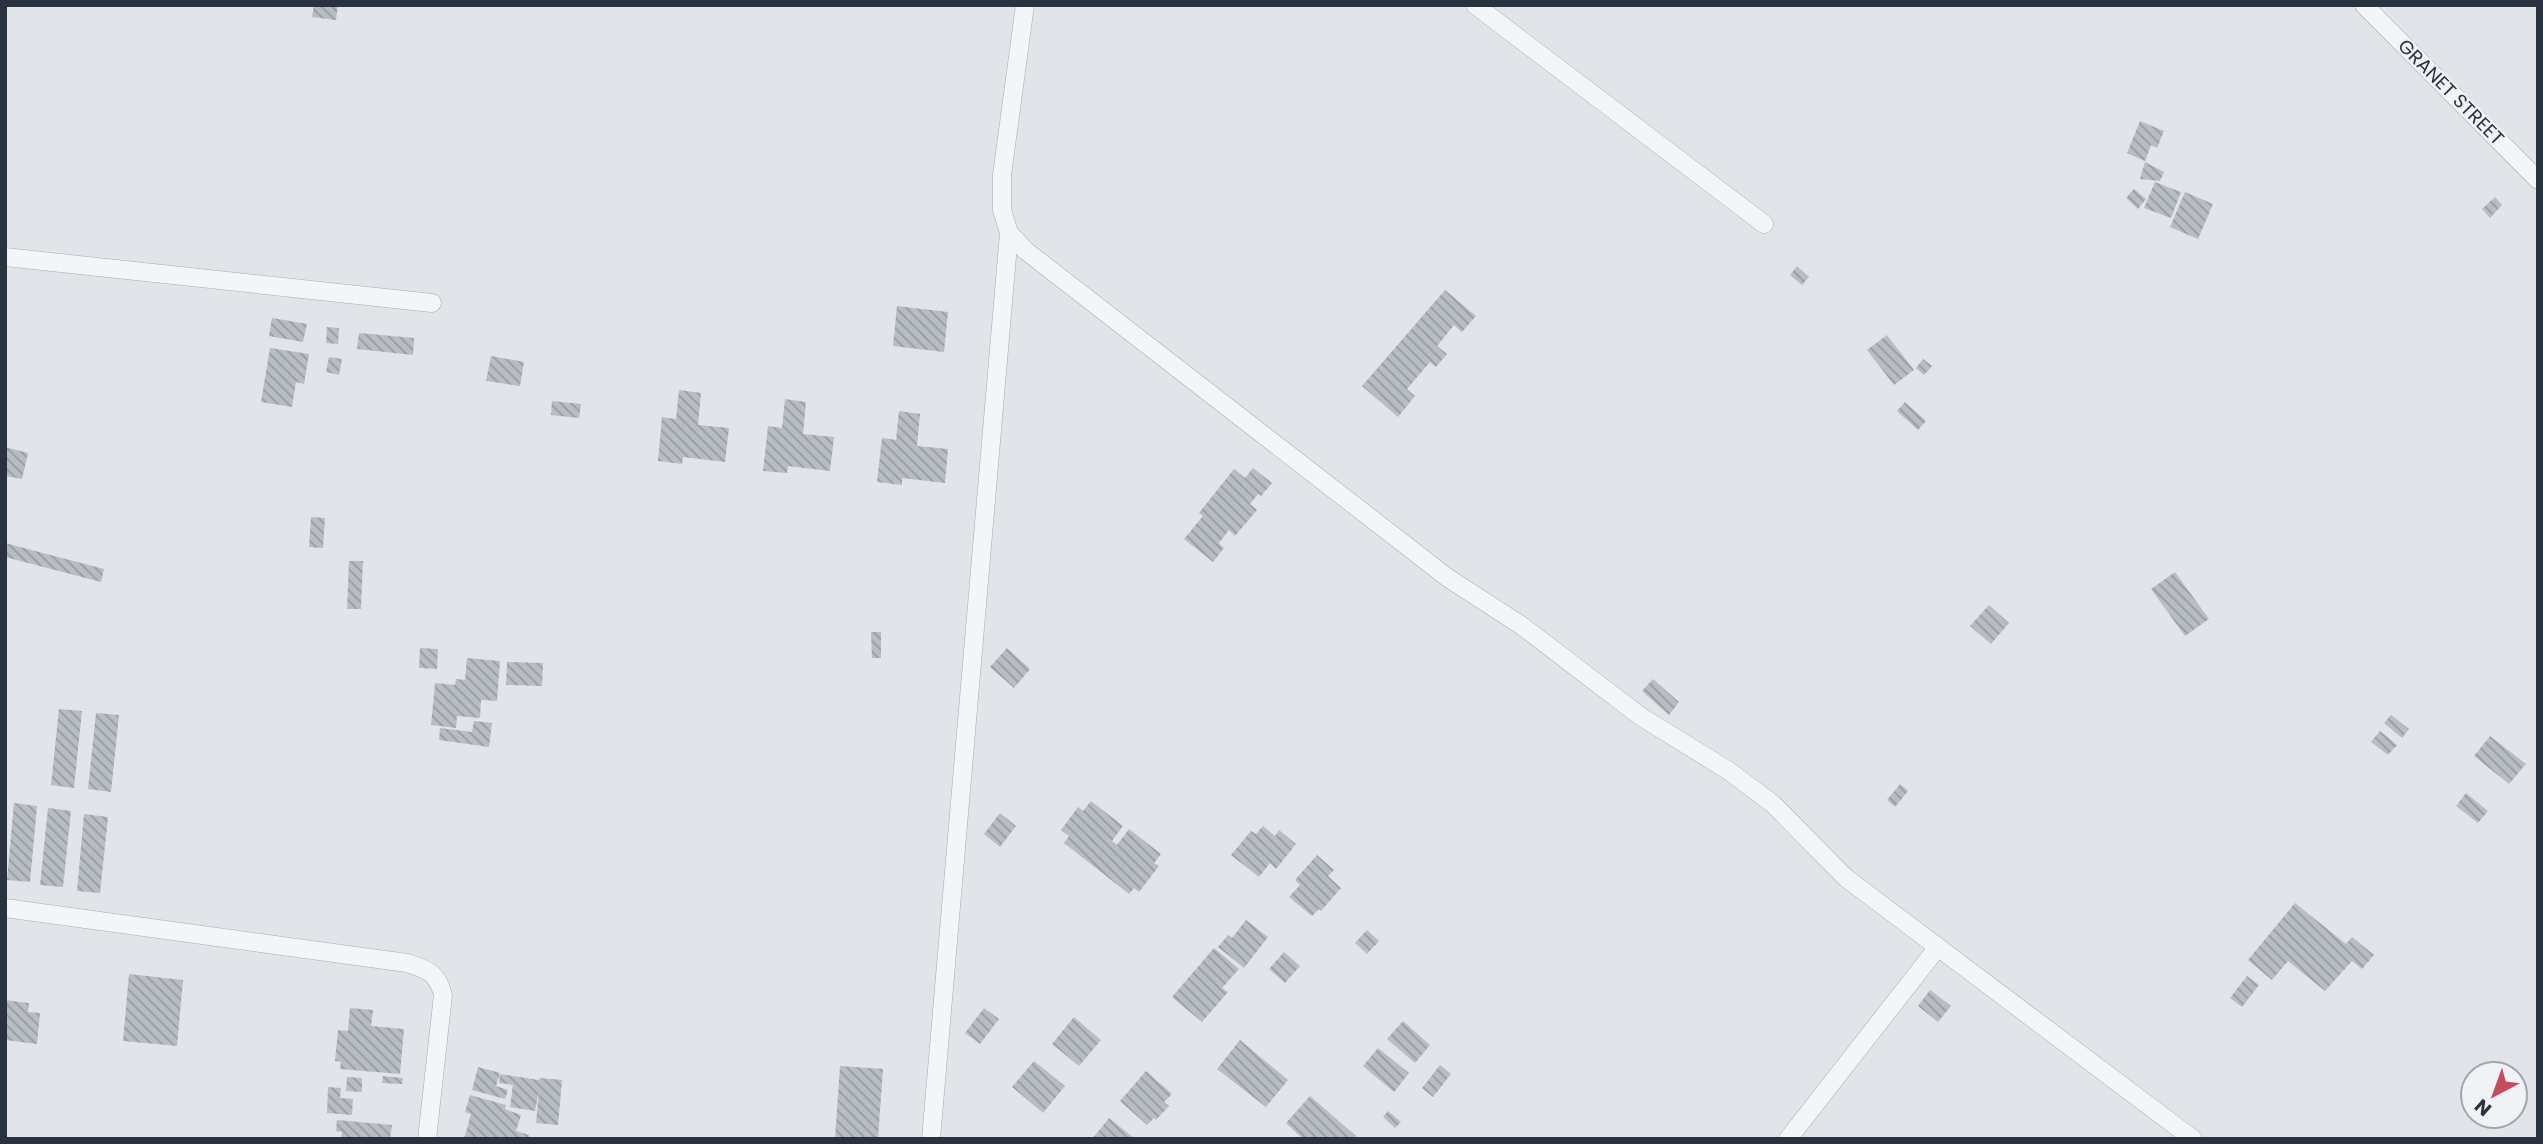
<svg xmlns="http://www.w3.org/2000/svg" width="2543" height="1144" font-family="Poppins,sans-serif">
<style>
.building{fill:url(#building-back-hatch)}
.lines{fill:none;stroke-linecap:round;stroke-linejoin:round}
.street-casing{stroke:#a6abb3;stroke-width:19}
.street{stroke:#f3f5f7;stroke-width:18}
.labels{text-anchor:middle;dominant-baseline:central;stroke-width:5;stroke-linejoin:round;paint-order:stroke}
.street-label{font-size:19px;fill:#2a323f;stroke:#f0f3f6}
</style>
<defs>
<pattern id="building-back-hatch" width="6" height="6" patternUnits="userSpaceOnUse" patternTransform="scale(1.75)"><rect width="6" height="6" fill="#b8bdc5"/><path d="M-1 5l2 2M0 0l6 6M5-1l2 2" fill="none" stroke="#969aa1"/></pattern>
</defs>
<rect width="100%" height="100%" fill="#e1e4e9"/>
<!-- building -->
<path class="building" d="M314 5H338L336 20 312 17Z
M2140 121 2164 131 2157 148 2151 145 2145 161 2127 153Z
M2145 162 2164 172 2160 181 2140 179Z
M2155 182 2181 192 2171 218 2144 208Z
M2134 189 2146 199 2138 209 2126 198Z
M2185 192 2213 204 2198 239 2170 227Z
M2495 197 2502 205 2490 218 2482 209Z
M1797 266 1809 277 1802 285 1790 275Z
M1445 290 1476 316 1462 332 1454 325 1437 346 1447 354 1436 367 1430 362 1407 389 1415 396 1398 417 1362 386Z
M897 306 948 312 944 352 893 346Z
M272 318 307 324 303 342 269 336Z
M327 327 339 328 338 344 326 343Z
M359 333 414 338 413 355 357 349Z
M1887 335 1914 370 1894 385 1867 350Z
M270 348 309 354 304 384 296 382 292 407 261 402Z
M491 356 524 362 520 386 486 381Z
M329 357 342 359 339 375 326 372Z
M1923 359 1932 366 1924 375 1916 368Z
M679 390 701 393 698 425 729 428 725 462 683 457 682 464 658 461 662 417 676 419Z
M785 399 806 402 803 434 834 437 830 471 788 466 787 473 763 471 768 426 782 428Z
M552 401 581 404 579 418 551 415Z
M1905 402 1926 421 1918 430 1897 411Z
M899 411 920 414 917 446 948 449 945 483 902 478V485L877 482 882 438 896 440Z
M5 447 28 453 22 479 5 476Z
M1253 468 1272 483 1261 496 1258 494 1250 504 1257 510 1235 536 1229 530 1219 543 1224 548 1213 562 1184 539 1203 516 1199 513 1234 469 1245 478Z
M311 517 325 518 323 548 309 547Z
M5 543 104 569 101 582 5 557Z
M349 561H363L361 609H347Z
M2175 572 2209 619 2185 636 2151 589Z
M1989 605 2009 623 1991 644 1970 626Z
M871 632H881V658H872Z
M420 648 438 649 437 669 419 668Z
M1007 648 1030 669 1014 688 990 667Z
M467 658 500 661 497 701 481 700 480 718 457 716 456 728 431 725 435 683 455 685 456 679 465 680Z
M507 662 543 663 542 686 506 685Z
M1653 679 1679 702 1669 715 1642 691Z
M59 709 82 711 74 788 51 785Z
M96 713 119 715 111 792 88 789Z
M2391 715 2409 729 2402 738 2384 723Z
M474 721 492 723 489 747 439 740 440 728 472 732Z
M2380 731 2397 745 2388 755 2371 742Z
M2490 736 2526 764 2509 784 2474 756Z
M1900 784 1908 791 1895 807 1887 800Z
M2466 793 2488 811 2478 823 2456 806Z
M1091 801 1123 826 1112 841 1117 845 1129 829 1161 854 1154 863 1159 866 1139 892 1134 888 1129 894 1064 843 1069 836 1061 830 1078 807 1083 811Z
M14 803 37 806 30 882 7 880Z
M48 808 71 811 63 887 40 885Z
M1000 813 1016 826 1000 847 984 834Z
M84 814 108 817 100 893 77 891Z
M1263 826 1275 836 1279 830 1296 844 1276 869 1270 863 1259 877 1231 855 1251 831 1256 834Z
M1317 855 1334 870 1328 876 1341 888 1321 911 1319 909 1312 916 1289 897 1300 885 1295 880Z
M2295 903 2346 944 2352 937 2374 955 2362 969 2352 961 2325 991 2288 961 2272 980 2248 960Z
M1246 920 1268 937 1244 968 1218 947 1228 935 1232 938Z
M1367 930 1379 941 1367 954 1355 943Z
M1214 948 1239 969 1222 988 1228 992 1202 1022 1172 997Z
M1284 952 1300 966 1285 983 1269 969Z
M129 974 183 980 177 1046 123 1041Z
M2247 976 2259 985 2242 1007 2230 998Z
M1930 990 1951 1006 1938 1022 1918 1006Z
M5 1000 29 1003 28 1012 40 1013 37 1044 5 1040Z
M350 1008 373 1010 371 1026 404 1029 400 1074 340 1069 341 1062 335 1061 338 1030 348 1031Z
M984 1008 999 1019 980 1044 965 1033Z
M1074 1017 1101 1040 1079 1066 1052 1044Z
M1403 1021 1430 1045 1415 1063 1387 1039Z
M1240 1040 1288 1080 1266 1107 1217 1069Z
M1378 1048 1409 1073 1394 1092 1363 1066Z
M1034 1061 1065 1086 1043 1113 1012 1087Z
M1440 1065 1451 1074 1433 1097 1422 1088Z
M840 1066 883 1069 878 1139H835Z
M478 1067 500 1073 496 1086 508 1090 505 1099 472 1090Z
M1146 1071 1172 1094 1164 1102 1169 1106 1156 1120 1154 1118 1147 1125 1120 1101Z
M500 1074 539 1080 540 1078 562 1080 558 1125 536 1123 539 1091 535 1111 510 1107 513 1085 499 1083Z
M383 1076 403 1078 402 1084 382 1083Z
M347 1077 362 1078V1092L346 1091Z
M328 1087 341 1088 340 1098 353 1099 352 1115 327 1113Z
M470 1095 506 1105 505 1109 521 1115 516 1131 529 1135 528 1139H464L471 1114 465 1112Z
M1310 1096 1356 1136 1354 1139H1303L1286 1123Z
M1388 1111 1401 1122 1395 1128 1383 1117Z
M1109 1118 1135 1139H1092Z
M337 1120 392 1125 390 1139H341L342 1132 336 1131Z"/>
<g class="lines">
<!-- street casing -->
<g class="street-casing">
<path id="street" d="M1025 5 1002 175V210L1009 233 1026 251 1448 578 1522 626 1640 716 1729 771 1773 804 1846 878 2193 1139
M1475 5 1764 224
M2364 5 2538 180
M5 257 432 303
M5 908 407 963C428 970 437 972 443 995L427 1139
M931 1139 1009 233
M1788 1139 1938 947"/>
</g>
<!-- street -->
<use href="#street" class="street"/>
</g>
<g class="labels">
<!-- street labels -->
<g class="street-label">
<text transform="translate(2451 92) rotate(45)">GRANET STREET</text>
</g>
</g>
<!-- border -->
<rect width="2543" height="1144" fill="none" stroke="#2a323f" stroke-width="14"/>
<!-- north arrow -->
<g transform="translate(2494 1095) rotate(221)"><circle r="33" fill="#f0f3f6" stroke="#a1a6ad" stroke-width="2"/>
<path d="M0-5L12 26L0 18L-12 26Z" fill="#c74c60"/>
<text y="-10" font-size="19" font-weight="bold" text-anchor="middle" fill="#2a323f">N</text>
</g>
</svg>
